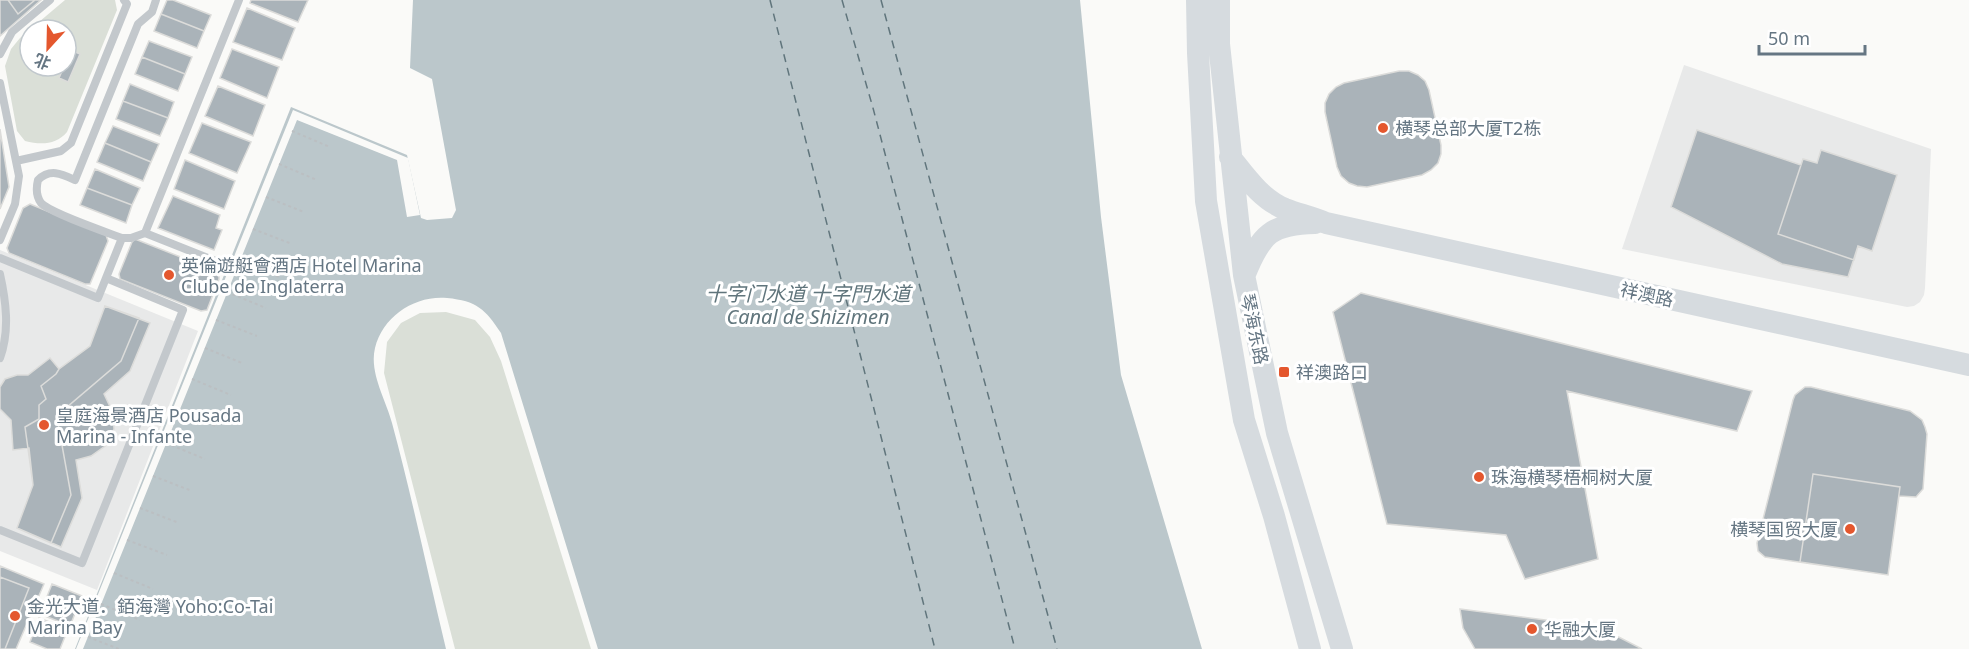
<svg xmlns="http://www.w3.org/2000/svg" width="1969" height="649" font-family="'Noto Sans','Noto Sans SC',sans-serif">
<style>
.built{fill:#e8e9e9}
.green{fill:#dadfd7;fill-rule:evenodd}
.water{fill:#bbc7cb}
.pier{fill:#fafaf8}
.lines{fill:none;stroke-linecap:round;stroke-linejoin:round}
.ferry{stroke:#60757c;stroke-width:1.5;stroke-dasharray:8 6;stroke-linecap:butt}
.building{fill:#aab3b9;stroke:#dcdcda;stroke-width:1.5}
.path{stroke:#bbbfc2;stroke-width:2;stroke-dasharray:3 3;stroke-linecap:butt}
.lane{stroke:#c3c8cc;stroke-width:8}
.secondary{stroke:#d6dbdf;stroke-width:22}
.poi-dot{fill:#e4572e;stroke:#fff;stroke-width:2}
.labels{text-anchor:middle;dominant-baseline:central;stroke-width:6;stroke-linejoin:round;paint-order:stroke}
.poi-label{font-size:18px;fill:#657683;stroke:#fff;text-anchor:start}
.street-label{font-size:18px;fill:#657683;stroke:#fff}
.water-label{font-size:20px;font-style:italic;fill:#60757c;stroke:#fff}
</style>
<rect width="100%" height="100%" fill="#fafaf8"/>
<!-- built -->
<path class="built" d="M1684 65 1931 149 1925 288 1924 295 1920 302 1914 306 1907 307 1622 249Z
M0 250 198 331 97 590 0 551Z"/>
<!-- green -->
<path class="green" d="M65 0H115L117 10 67 132C56 145 41 145 25 141L17 131 5 66 11 49 20 38ZM30 30H66V66H30Z
M446 312 475 320 490 337 501 361 591 649H455L384 373 387 342 401 323 420 313Z"/>
<!-- water -->
<path class="water" d="M413 0H1080L1101 217 1121 375 1202 649H598L501 333C485 309 477 301 447 298 415 295 383 316 375 348 369 373 386 400 392 423 412 497 428 574 446 649H75L291 107 407 155 421 218 427 220 452 218 456 210 432 79 410 68Z"/>
<!-- pier -->
<path class="pier" d="M293 110 408 158 420 215 407 217 397 160 297 120 83 649H76Z"/>
<g class="lines">
<!-- ferry -->
<path class="ferry" d="M770 0 935 649
M842 0 873 108 1015 649
M881 0 1057 649"/>
</g>
<!-- building -->
<path class="building" d="M0 0H41L0 36Z
M8 0H35L18 14Z
M167 0H173L211 15 204 31 161 14Z
M251 0H308L298 22 250 3Z
M247 8 295 28 282 60 233 42Z
M161 14 204 31 197 48 154 31Z
M149 41 192 57 185 74 142 57Z
M232 49 279 67 267 98 220 78Z
M71 50 80 54 68 82 59 78Z
M142 57 185 74 178 91 135 74Z
M1399 71H1409L1418 75 1425 81 1429 90 1441 145V154L1438 163 1431 170 1422 175 1367 187 1357 186 1349 183 1341 176 1337 167 1325 112V103L1329 94 1336 87 1344 83Z
M130 84 174 102 168 118 123 101Z
M218 86 265 105 253 136 205 116Z
M123 101 168 118 160 136 116 119Z
M202 123 251 142 237 173 189 153Z
M113 126 159 144 151 162 105 143Z
M0 129 9 187 0 209Z
M1697 130 1801 165 1803 159 1817 163 1821 150 1897 175 1872 251 1858 246 1848 277 1782 264 1671 207Z
M105 143 151 162 143 181 97 162Z
M1821 150 1897 175 1872 251 1858 246 1854 260 1778 234 1803 159 1817 163Z
M185 160 235 181 224 209 174 189Z
M95 169 140 188 132 205 87 188Z
M87 188 132 205 126 223 80 205Z
M173 196 220 215 216 228 222 230 214 250 158 228Z
M30 204 106 235 108 241 90 284H85L9 253 7 248 23 208Z
M135 239 216 271 219 274V279L207 310 201 311 120 279 119 274 132 242Z
M1361 293 1752 391 1737 431 1567 391 1598 559 1525 579 1506 535 1387 524 1333 312Z
M105 306 139 318 121 361 66 408 65 417 58 423 71 495 51 543 17 528 33 485 25 427 39 419V405L46 399 41 386 56 374 59 369 90 346Z
M105 306 150 323 130 371 104 394 113 413 114 429 108 444 91 456 76 460 82 498 61 547 17 528 33 485 29 448 13 450 11 420 0 409V387L5 379 17 375H28L50 358 59 369 90 346Z
M1805 387H1811L1910 411 1922 420 1925 427 1927 434 1923 489 1916 497 1899 496 1888 575 1765 557 1758 551 1757 543 1793 400 1795 395Z
M1813 474 1900 487 1888 575 1800 562Z
M0 566 44 584 16 649H0Z
M0 577 29 588 5 649H0Z
M52 584 82 596 70 626 40 614Z
M1460 609 1584 625 1605 630 1642 649H1475L1463 628Z
M39 618 68 629 60 649H47L30 642Z"/>
<g class="lines">
<!-- path -->
<path class="path" d="M292 131 330 147
M279 164 317 180
M266 197 304 212
M253 229 292 244
M237 260 279 277
M227 292 266 308
M216 320 257 336
M205 348 242 363
M192 379 231 395
M179 411 218 427
M166 443 205 459
M153 476 192 491
M140 508 179 523
M127 540 167 555
M114 573 153 589
M101 604 140 620
M88 637 119 649"/>
<!-- lane -->
<path class="lane" d="M156 0 152 12 138 24 75 180C62 174 50 168 38 180 36 188 36 196 41 203 50 213 106 232 122 238H131L145 233 218 262
M0 54 12 32 50 0
M0 83 19 176 15 204 0 240
M16 161 61 151 71 143 127 4 124 0
M145 233 239 0
M0 258 98 298 106 278
M0 274C6 301 10 331 0 358
M0 530 82 563 183 310 106 278 122 238"/>
<!-- secondary -->
<path class="secondary" d="M1197 0 1198 53 1206 201 1244 420 1274 516 1310 649
M1219 0V44L1244 275 1277 433 1342 649
M1230 157C1246 177 1261 199 1285 209 1298 214 1312 217 1326 223L1969 365
M1245 274C1261 234 1271 224 1315 223"/>
</g>
<!-- markers -->
<g class="poi-dot">
<circle cx="1383" cy="128" r="6"/>
<circle cx="169" cy="275" r="6"/>
<rect x="1278" y="366" width="12" height="12" rx="3"/>
<circle cx="44" cy="425" r="6"/>
<circle cx="1479" cy="477" r="6"/>
<circle cx="1850" cy="529" r="6"/>
<circle cx="15" cy="616" r="6"/>
<circle cx="1532" cy="629" r="6"/>
</g>
<g class="labels">
<!-- poi labels -->
<g class="poi-label">
<text x="1395" y="128">横琴总部大厦T2栋</text>
<text x="181" y="265">英倫遊艇會酒店 Hotel Marina<tspan x="181" dy="21">Clube de Inglaterra</tspan></text>
<text x="1296" y="372">祥澳路口</text>
<text x="56" y="415">皇庭海景酒店 Pousada<tspan x="56" dy="21">Marina - Infante</tspan></text>
<text x="1491" y="477">珠海横琴梧桐树大厦</text>
<text x="1838" y="529" text-anchor="end">横琴国贸大厦</text>
<text x="27" y="606">金光大道．銆海灣 Yoho:Co-Tai<tspan x="27" dy="21">Marina Bay</tspan></text>
<text x="1544" y="629">华融大厦</text>
</g>
<!-- street labels -->
<g class="street-label">
<text transform="translate(1647 294) rotate(12)">祥澳路</text>
<text transform="translate(1255 329) rotate(78)">琴海东路</text>
</g>
<!-- water labels -->
<g class="water-label">
<text x="808" y="293">十字门水道 十字門水道<tspan x="808" dy="23">Canal de Shizimen</tspan></text>
</g>
</g>
<!-- north arrow -->
<g transform="translate(48 48) rotate(202)"><circle r="28" fill="#ffffff" stroke="#c1c8cd" stroke-width="1.5"/>
<path d="M0-4.5L10 22L0 15L-10 22Z" fill="#e4572e"/>
<text y="-9" font-size="16" font-weight="bold" text-anchor="middle" fill="#657683">北</text>
</g>
<!-- scale -->
<path d="M1759 45v9h106v-9" fill="none" stroke="#657683" stroke-width="3"/>
<text x="1768" y="45" font-size="18" fill="#657683" stroke="#ffffff" stroke-width="4.5" paint-order="stroke">50 m</text>
</svg>
